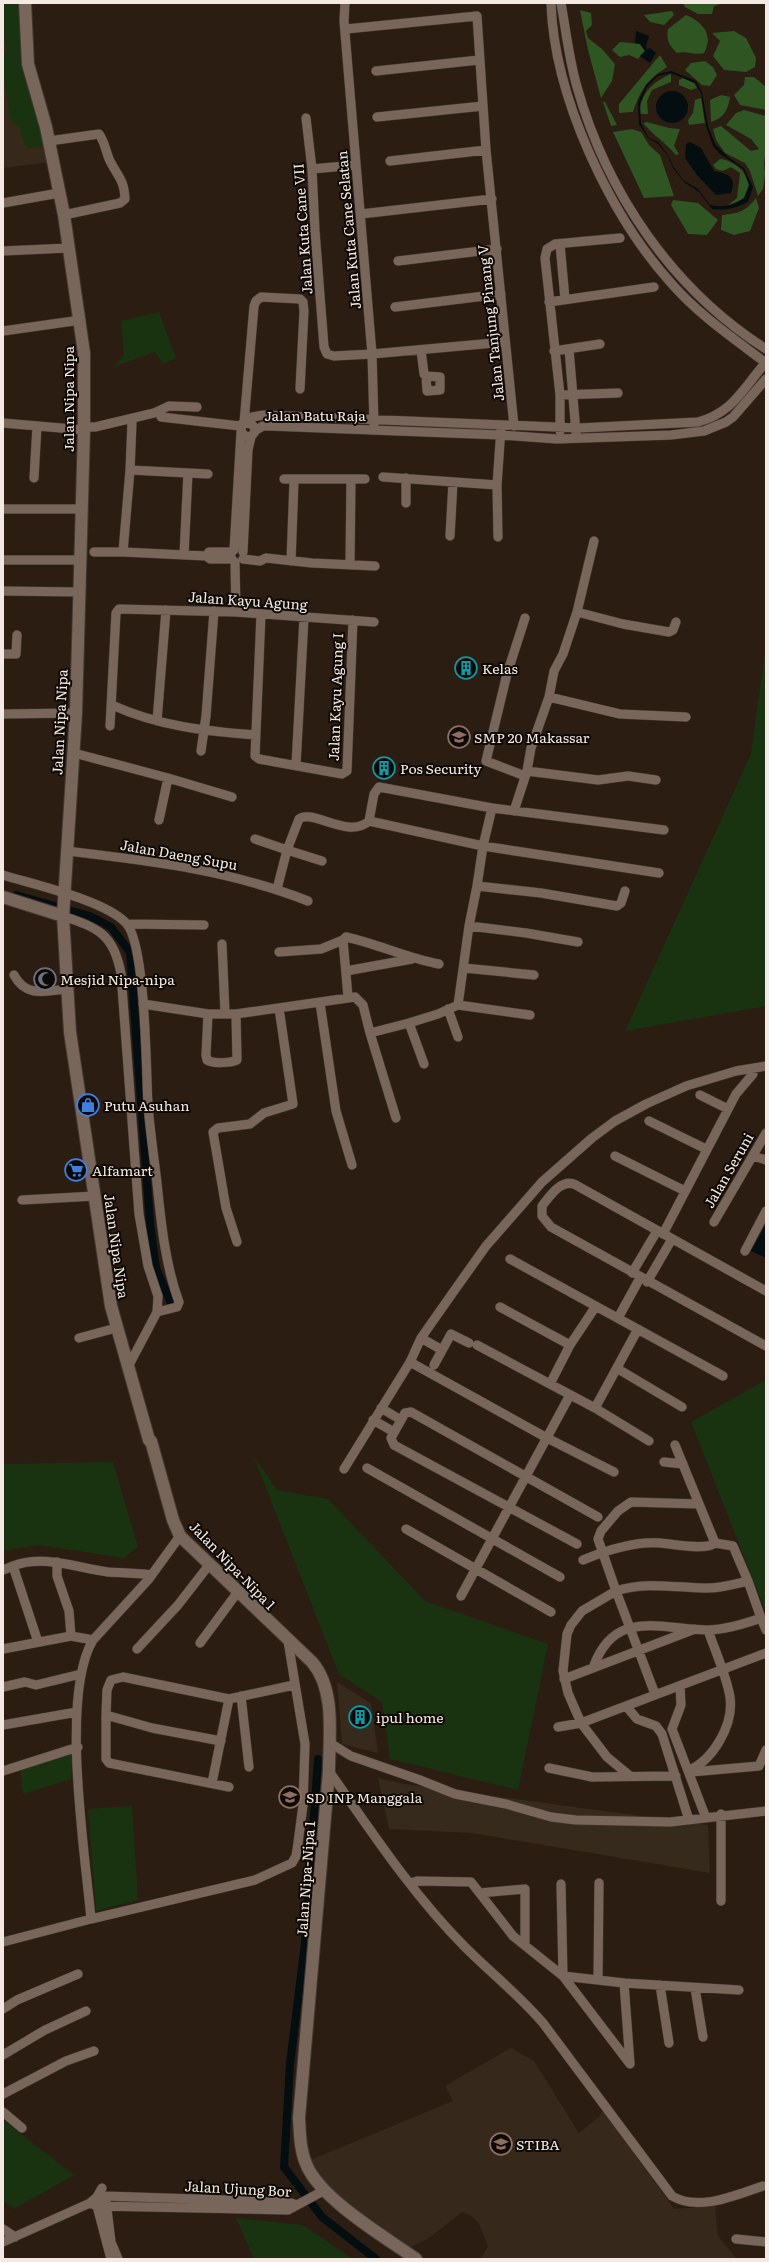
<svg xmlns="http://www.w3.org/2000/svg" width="769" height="2262" font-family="Literata,serif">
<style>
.commercial{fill:#352a1b}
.education{fill:#36291c}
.green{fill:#193310}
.forest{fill:#2e5522}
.water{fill:#040e10;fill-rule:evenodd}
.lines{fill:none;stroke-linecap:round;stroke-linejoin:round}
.canal{stroke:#040e10;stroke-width:8}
.street-casing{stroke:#443933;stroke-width:10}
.secondary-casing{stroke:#443933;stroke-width:14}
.street{stroke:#776659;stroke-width:9}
.secondary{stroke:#776659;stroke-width:12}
.labels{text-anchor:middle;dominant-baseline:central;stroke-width:4;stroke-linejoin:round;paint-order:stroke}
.street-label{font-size:14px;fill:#f4eae3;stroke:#0f0905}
.poi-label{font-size:14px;fill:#f4eae3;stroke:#0f0905;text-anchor:start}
</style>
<rect width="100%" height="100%" fill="#2b1d12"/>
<!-- commercial -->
<path class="commercial" d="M337 1682 371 1703 378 1753 342 1744Z
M378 1778 404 1784 708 1825 710 1873 472 1833 389 1829Z"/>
<!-- education -->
<path class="education" d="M3 3 50 162 3 168Z
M511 2048 534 2061 579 2133 599 2117 603 2110 674 2209 715 2206 718 2236 737 2259H481L488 2246 479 2224 472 2216 462 2212 429 2238 404 2250 330 2195 308 2161 453 2101 445 2086Z"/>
<!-- green -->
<path class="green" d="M3 3H22L45 146 29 148 24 144 19 126 11 123 3 73V55L7 51 3 32Z
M159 312 176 358 163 364 155 352 113 367 124 356 121 321Z
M766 644V1006L625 1031 751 754Z
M766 1377V1612L691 1422 764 1381Z
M253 1455 277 1490 328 1499 425 1601 548 1644 518 1790 390 1759 382 1702 339 1674Z
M113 1462 138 1547 124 1558 39 1545 3 1551V1464Z
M73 1752 71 1779 23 1794 20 1766Z
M132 1806 138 1900 96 1911 88 1809Z
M3 2120 74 2175 14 2209 3 2201Z
M236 2218 303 2225 353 2259H254Z"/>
<!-- forest -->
<path class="forest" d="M683 3H724L714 6 712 14H698L685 7Z
M580 10 591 13 592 25 586 31 588 38 602 49 615 64 612 81 601 98 588 50Z
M672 11 674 15 664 25 650 22 644 15Z
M686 15C703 22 714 35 704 53 694 56 687 50 677 53 669 45 666 40 668 29Z
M734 31 746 38 756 58 755 67 746 72 724 70 713 56 720 41 712 33Z
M620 42 640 44 645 51 638 59 629 55 620 57 612 50Z
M660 55 667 67C647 80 641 89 633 112L619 113V104Z
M705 61 713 67 717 75 710 86 702 85 685 70 691 63Z
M671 74V82L652 90 647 101 648 114H640C639 94 654 81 671 74Z
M745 77H754L766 87V110L740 105 734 95 744 85Z
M683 78 694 83 697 88 691 90 679 85V80Z
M721 95 730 97C728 110 724 118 711 122L710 100Z
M701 98 705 123 689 125 688 120 693 113 695 100Z
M603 102H605L617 125 611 126Z
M744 110 766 116V150L764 163 765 174 763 189 758 196 750 171 745 163 725 153 716 140 713 129 721 126 751 151 759 149 751 139 726 125 736 113Z
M647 122 669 128 680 129 674 146 679 154 676 155C666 143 653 135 643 123Z
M632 129 641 132 649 145 660 155 674 196 644 198 613 132Z
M720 159C732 159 750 174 749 186 749 191 746 197 745 202L723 209 737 198 740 173 731 167 723 171 716 169 713 165Z
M756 198 759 208 750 231 734 235 721 230 722 215C739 213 745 212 756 198Z
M673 200 698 203 718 220 707 235 688 234 671 205Z"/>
<!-- water -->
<path class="water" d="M636 31 649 36 646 46 647 50 650 48 656 53 650 63 640 56 645 51 640 44 635 43Z
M671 71 696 81 702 92 708 126 715 144 728 157 744 168 753 187 748 202C736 208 726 211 712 209L699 192 684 182 673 168 668 156 657 143 648 138 639 124 638 102 646 85 658 74ZM671 73 695 83 701 93 706 126 713 146 720 154 743 169 749 185 744 198C733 205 723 208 710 205L698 189 683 180 673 166 668 155 658 142 649 138 641 124 640 104 647 87 658 76Z
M656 107a16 16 0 1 1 32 0a16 16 0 1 1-32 0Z
M690 142 701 148 714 171C728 174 737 176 731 193L716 195 697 175 685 158 686 144Z
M766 1224V1258L751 1251Z"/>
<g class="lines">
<!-- canal -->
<path class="canal" d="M16 895 90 916 111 927 130 952 150 1223 156 1268 171 1303
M318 1759 305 1943 290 2064 284 2167 322 2217 376 2259"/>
<!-- street casing -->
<g class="street-casing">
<path id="street" d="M345 3 344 21 372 354 374 424
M551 3C554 96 609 214 671 283 697 313 730 336 762 360
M561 3C566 31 569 59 577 87 607 193 672 289 766 349
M346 29 477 16 486 150 514 426
M376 71 479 60
M377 117 483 106
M306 118 312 169 315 231 324 347 327 354 334 356 372 354 505 342
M49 141 99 134C105 142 106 153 110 161 118 177 124 179 125 199L120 203 64 215
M390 161 486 150
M312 169 356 165
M3 203 59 193
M361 214 492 199
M560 244 565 299
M3 251 69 248
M398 261 497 249
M549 302 654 287
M395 307 501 294
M3 331 81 320
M569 349 576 433
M421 350 424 374 426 376 440 377V390L427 391 426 376
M554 351 600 344
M618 393 560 395 545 258 547 249 555 244 620 238
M560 395V431
M161 417 240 426
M248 422 252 417 264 415 579 428 698 422C731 413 741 392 762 367
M3 423 84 430
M244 423 254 306 256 301 261 297 300 299 303 302 304 311 300 389
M84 427H95L154 413 169 406 197 407
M256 430 263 426H269L501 435 557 439 671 435 704 431 726 422 733 417 766 379
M130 470 208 474
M383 477 497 485
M34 478 37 426
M284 479H365
M406 503V478
M3 509H82
M450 536 453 482
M498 537 497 485 501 428
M234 550 241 432
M94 552H123L206 556 210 559H232
M123 552 130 470 132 422
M243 552 248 450 251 437 256 430 251 423 242 424 241 432 245 436 251 437
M184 555 188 473
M206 556 209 552H232
M243 559 260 561 266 558 312 563 375 566
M3 560H81
M291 561 294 481
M235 562 236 612
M350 565 351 479
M3 591 79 592
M577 612 623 624 669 632 673 630 676 622
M261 614 255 756 259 759 342 774 347 771 353 620
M525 618 507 674 486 761 525 776
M3 654H16L17 635
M549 697 554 671 563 654 577 612 594 541
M112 705C158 726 205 731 255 735
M3 714 76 713
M157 721 166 610
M110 726 116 613 119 609 236 612 374 622
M201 751 206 716 214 611
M74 753 168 778 232 797
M296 765 304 618
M656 780 628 776 598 780 527 771 531 748 549 697 620 714 686 717
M492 808 483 846 477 886 541 893 617 906 621 903 625 891
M514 811 527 771
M159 820 168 778
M369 821 483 846 659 873
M255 839 287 850 277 889
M67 851C151 861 229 870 308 901
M322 861 287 850 299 819C312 808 348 840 369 821L374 794 379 787 492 808 664 830
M3 875C35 885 104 900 126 923 146 944 146 1071 148 1105 150 1131 154 1157 157 1183 161 1222 165 1264 179 1302L177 1307 157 1312
M63 916C98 928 114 934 121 974L139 1214 148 1266 158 1296 157 1312 128 1367
M127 924 204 925
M469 926 526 933 578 942
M222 944 225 1013
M279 952 321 949 343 940
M464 968 534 975
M346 971 412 959
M14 975C26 998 46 991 67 989
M348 997 343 940 346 937C378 944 407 958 439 964
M320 1003 336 1111 352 1165
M143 1004 208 1014H236L355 997 363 1005 370 1033 409 1023 424 1064
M458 1005 530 1015
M448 1009 458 1037
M208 1014 206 1055 207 1060C213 1064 231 1063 237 1060L236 1014
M409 1023 438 1014 458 1005 469 926 477 886
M370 1033 396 1118
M700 1095 728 1109
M649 1121 706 1149
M615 1156 685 1191
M753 1156 766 1160
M22 1200 95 1196
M714 1222 766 1133
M663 1234 736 1094 753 1074
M237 1242 226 1208 213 1132 218 1128 250 1124 264 1113 293 1104 279 1008
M745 1251 766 1211
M510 1259 723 1376
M632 1273 657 1231
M647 1282 672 1239
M766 1291 574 1184C560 1180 550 1196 542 1206V1216L551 1227 766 1346
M500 1307 570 1345
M618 1318 640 1278
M79 1338 116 1328
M421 1338 442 1350
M477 1345 595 1408 649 1441
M410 1362 547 1438 614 1472
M434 1365 451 1334 469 1343
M618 1369 682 1407
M550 1384 570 1345 596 1306
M381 1408 401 1420
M595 1408 638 1329
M373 1420 394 1432
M664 1462 683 1464
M367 1468 560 1577
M344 1469 410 1362 421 1338 454 1291 486 1246 542 1182 592 1138 615 1121 646 1104 686 1086 736 1071 766 1066
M406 1529 551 1612
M577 1544 394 1445 391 1438 405 1413 411 1412 598 1517
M583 1560C607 1550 634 1541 660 1543 673 1544 705 1551 715 1543L675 1445
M13 1566C44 1554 77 1568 108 1572 123 1573 137 1573 152 1575
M3 1570 13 1566 38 1642
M461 1596 570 1395
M761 1618 766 1630
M71 1636 93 1640
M200 1643 237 1593
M3 1649 71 1636 69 1611 57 1576V1562
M137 1649 178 1605 209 1565
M593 1668C614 1608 660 1629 707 1630 725 1630 744 1624 761 1618L748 1581
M564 1679 695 1629
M680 1686 681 1705 672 1729 706 1818
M3 1687 25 1682 36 1685 81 1674
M655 1694 616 1591C647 1581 676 1588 708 1588 721 1588 735 1584 748 1581L733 1546 715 1543
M241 1696 249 1767
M626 1706 637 1719 656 1726 662 1734 689 1820
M106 1715 107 1690 111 1680 123 1677 229 1699 294 1685
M3 1725 77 1712
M558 1727 581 1723 766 1653
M221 1741 152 1728 106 1715V1759L109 1763 229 1787
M330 1743 351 1756 420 1780 455 1794 506 1804 551 1817 576 1820 670 1822 766 1811
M549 1768 592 1777 676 1776
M3 1771 78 1747
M329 1771C371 1831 413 1895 465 1947 491 1973 519 1995 543 2023L672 2196C699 2212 735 2195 763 2186
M688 1771C713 1760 734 1725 730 1697 726 1674 715 1651 708 1630
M691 1772 759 1766 766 1750
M630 1776 607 1757 581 1723 568 1693 563 1671 567 1634 571 1625 582 1611 616 1591 598 1539 601 1531 618 1511 631 1502 699 1504
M212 1783 229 1699
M721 1814V1901
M411 1883 417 1881 471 1882 513 1936 563 1976 561 1884
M480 1893 525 1889V1945
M91 1919C85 1852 60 1695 93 1640L148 1580 180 1536
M3 1942 91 1919 255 1880 292 1863 296 1856 298 1843 303 1805 305 1744 288 1641
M563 1976 624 1983 630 2064Z
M598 1980 599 1883
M624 1983 739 1990
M660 1985 669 2043
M695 1988 703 2037
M3 2009 17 2000 78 1974
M3 2055 45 2030 86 2011
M3 2094 66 2061 94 2051
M3 2112 22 2128
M102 2188 97 2197V2206L111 2259
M106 2201 111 2242 118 2259
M90 2203 97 2206 288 2210 323 2191
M3 2229 15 2237
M736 2239 766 2242
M3 2242 90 2203 97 2197 105 2196 288 2202 297 2205"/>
</g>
<!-- secondary casing -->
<g class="secondary-casing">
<path id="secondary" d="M25 3 28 64 46 127 64 215 84 353V430L76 713 63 916 70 1032 111 1306 149 1440 151 1441 173 1520 180 1536 312 1662C336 1690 329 1736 329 1771L299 2118C300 2135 300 2151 307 2166 322 2200 385 2237 416 2259
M3 897 63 916"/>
</g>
<!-- street -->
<use href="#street" class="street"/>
<!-- secondary -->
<use href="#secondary" class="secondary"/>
</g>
<!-- icons -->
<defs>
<g id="building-ring" transform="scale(1.15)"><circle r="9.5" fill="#0f0905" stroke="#0f9aa8" stroke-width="1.5"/><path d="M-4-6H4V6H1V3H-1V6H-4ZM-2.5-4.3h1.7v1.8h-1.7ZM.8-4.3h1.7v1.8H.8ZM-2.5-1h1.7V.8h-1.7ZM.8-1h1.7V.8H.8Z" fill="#0f9aa8"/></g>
<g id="school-ring" transform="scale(1.15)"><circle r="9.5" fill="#0f0905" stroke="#8d6e63" stroke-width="1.5"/><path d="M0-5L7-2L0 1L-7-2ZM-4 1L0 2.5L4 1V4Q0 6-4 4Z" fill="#8d6e63"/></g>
<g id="mosque-ring" transform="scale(1.15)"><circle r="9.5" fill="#0f0905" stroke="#6b7280" stroke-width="1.5"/><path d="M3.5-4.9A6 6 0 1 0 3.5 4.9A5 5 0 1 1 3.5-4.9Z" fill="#6b7280"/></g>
<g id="shop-ring" transform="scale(1.15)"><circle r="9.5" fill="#0f0905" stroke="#3f7fe0" stroke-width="1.5"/><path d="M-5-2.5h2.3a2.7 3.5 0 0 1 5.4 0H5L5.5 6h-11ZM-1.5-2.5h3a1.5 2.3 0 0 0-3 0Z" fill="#3f7fe0"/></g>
<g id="supermarket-ring" transform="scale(1.15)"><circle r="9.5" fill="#0f0905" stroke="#3f7fe0" stroke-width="1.5"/><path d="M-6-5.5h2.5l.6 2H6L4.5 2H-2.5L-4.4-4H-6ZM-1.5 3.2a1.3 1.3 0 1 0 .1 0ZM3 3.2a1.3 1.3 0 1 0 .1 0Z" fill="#3f7fe0"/></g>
<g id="university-ring" transform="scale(1.15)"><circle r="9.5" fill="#0f0905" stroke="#8d6e63" stroke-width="1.5"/><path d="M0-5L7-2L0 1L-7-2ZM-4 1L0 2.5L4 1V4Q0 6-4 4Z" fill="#8d6e63"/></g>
</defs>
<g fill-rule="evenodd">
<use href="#building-ring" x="466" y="668"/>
<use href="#school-ring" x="459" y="737"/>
<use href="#building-ring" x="384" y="768"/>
<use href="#mosque-ring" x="45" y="979"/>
<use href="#shop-ring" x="88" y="1105"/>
<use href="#supermarket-ring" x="76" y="1170"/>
<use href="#building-ring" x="360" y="1717"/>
<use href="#school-ring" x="290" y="1797"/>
<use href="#university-ring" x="501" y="2144"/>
</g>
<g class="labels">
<!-- street labels -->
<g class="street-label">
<text transform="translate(302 229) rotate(-94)">Jalan Kuta Cane VII</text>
<text transform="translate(348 230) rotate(-95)">Jalan Kuta Cane Selatan</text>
<text transform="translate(490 323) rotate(-96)">Jalan Tanjung Pinang V</text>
<text transform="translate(68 399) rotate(-90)">Jalan Nipa Nipa</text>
<text x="315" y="415">Jalan Batu Raja</text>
<text transform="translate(248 600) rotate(4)">Jalan Kayu Agung</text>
<text transform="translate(335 697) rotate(-88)">Jalan Kayu Agung I</text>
<text transform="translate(59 722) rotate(-87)">Jalan Nipa Nipa</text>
<text transform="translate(179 854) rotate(10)">Jalan Daeng Supu</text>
<text transform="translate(728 1170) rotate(-60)">Jalan Seruni</text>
<text transform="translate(117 1246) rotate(82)">Jalan Nipa Nipa</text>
<text transform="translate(233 1565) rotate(46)">Jalan Nipa-Nipa 1</text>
<text transform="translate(305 1879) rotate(-86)">Jalan Nipa-Nipa 1</text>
<text transform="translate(238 2188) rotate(3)">Jalan Ujung Bor</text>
</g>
<!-- poi labels -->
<g class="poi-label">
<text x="482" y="668">Kelas</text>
<text x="474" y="737">SMP 20 Makassar</text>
<text x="400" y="768">Pos Security</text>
<text x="60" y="979">Mesjid Nipa-nipa</text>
<text x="104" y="1105">Putu Asuhan</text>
<text x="92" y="1170">Alfamart</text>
<text x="376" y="1717">ipul home</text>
<text x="306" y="1797">SD INP Manggala</text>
<text x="516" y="2144">STIBA</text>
</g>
</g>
<!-- border -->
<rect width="769" height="2262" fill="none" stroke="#f4eae3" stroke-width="8"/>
</svg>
